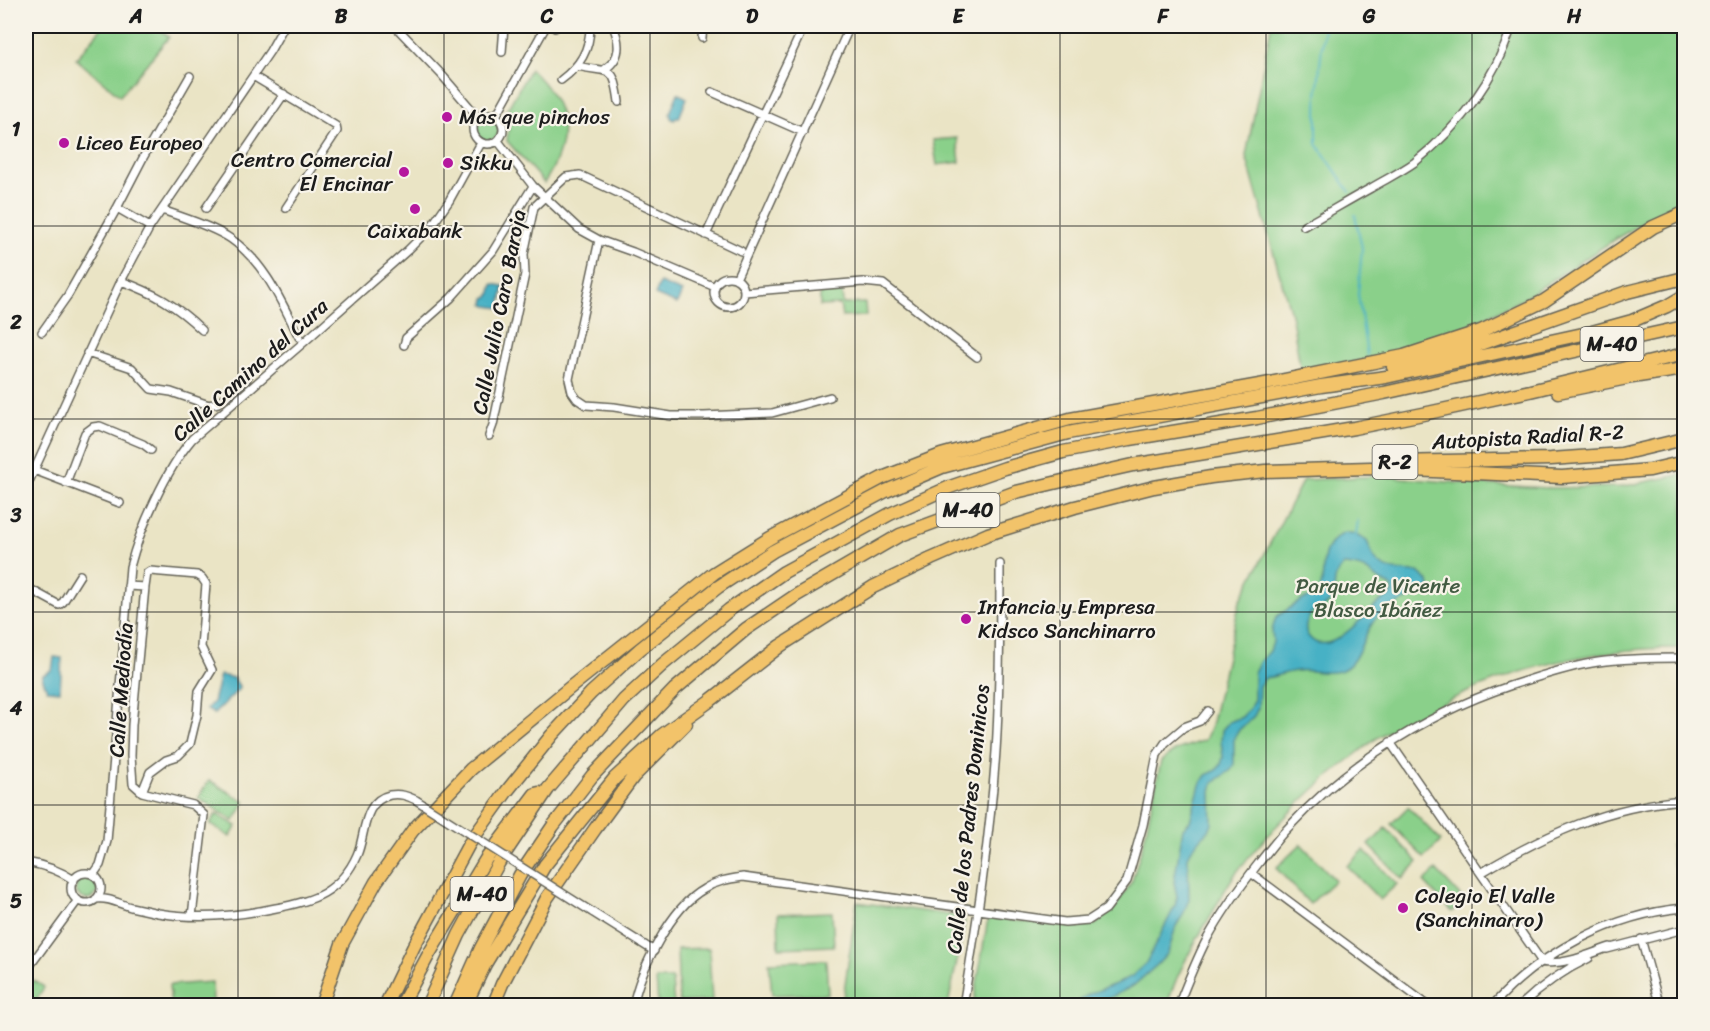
<svg xmlns="http://www.w3.org/2000/svg" width="1710" height="1031" font-family="Sriracha,sans-serif">
<style>
.green{fill:#8ad08a;stroke:#537653;stroke-width:1.5}
.water{fill:#47b1c5;stroke:#326670;stroke-width:1.5;fill-rule:evenodd}
.lines{fill:none;stroke-linecap:round;stroke-linejoin:round}
.stream{stroke:#47b1c5;stroke-width:2}
.street-casing{stroke:#646257;stroke-width:10}
.highway-casing{stroke:#646257;stroke-width:15}
.street{stroke:#fff;stroke-width:7}
.highway{stroke:#f2c36a;stroke-width:12}
.street-bridge-casing{stroke:#646257;stroke-width:10;stroke-linecap:butt}
.street-bridge{stroke:#fff;stroke-width:7}
.grid{fill:none;stroke:#1c1c1c;stroke-width:1.5;stroke-opacity:0.55}
.poi-dot{fill:#b5179e;stroke:#f7f3e8;stroke-width:2}
.labels{text-anchor:middle;dominant-baseline:central;stroke-width:4.5;stroke-linejoin:round;paint-order:stroke}
.shield{fill:#f7f3e8;stroke:#5e5c59;stroke-width:1.5}
.shield-label{font-size:20px;font-weight:bold;fill:#1c1c1c}
.poi-label{font-size:21px;fill:#1c1c1c;stroke:#f7f3e8;text-anchor:start}
.street-label{font-size:21px;fill:#1c1c1c;stroke:#f7f3e8}
.park-label{font-size:21px;fill:#425b42;stroke:#f7f3e8}
.neatline{fill:none;stroke:#1c1c1c;stroke-width:2}
.grid-label{font-size:20px;text-anchor:middle;font-weight:bold;fill:#1c1c1c}
</style>
<rect width="100%" height="100%" fill="#f7f3e8"/>
<filter id="ink" filterUnits="userSpaceOnUse"><feTurbulence type="fractalNoise" baseFrequency=".0167" numOctaves="2"/><feDisplacementMap in="SourceGraphic" scale="12" xChannelSelector="R" yChannelSelector="G"/><feConvolveMatrix kernelMatrix="1 2 1 2 8 2 1 2 1" color-interpolation-filters="sRGB"/></filter>
<filter id="wash" filterUnits="userSpaceOnUse"><feTurbulence type="fractalNoise" baseFrequency=".008" numOctaves="4" result="noise"/><feDisplacementMap in="SourceGraphic" scale="24" xChannelSelector="R" yChannelSelector="G"/><feGaussianBlur stdDeviation="1.35" result="paint"/><feColorMatrix in="noise" values="0 0 0 0 0 0 0 0 0 0 0 0 0 0 0 0 0 1.4 0 .05"/><feComposite in="paint" operator="in"/></filter>
<g filter="url(#wash)">
<rect width="100%" height="100%" fill="#eae4c5"/>
<!-- green -->
<path class="green" d="M103 26H156L169 37 120 96 76 59Z
M1271 26H1684V199L1617 238 1523 299 1462 329 1387 356 1301 372 1292 318 1246 156Z
M530 69C568 104 573 139 544 183L507 141 509 123 504 115Z
M477 130a11 11 0 1 1 22 0a11 11 0 1 1-22 0Z
M957 138 960 162 937 165 933 140Z
M842 291 843 304 865 303 866 316 842 317 840 305 820 306V293Z
M1684 474V648C1586 647 1502 671 1416 717 1404 723 1391 729 1380 736 1371 742 1363 749 1355 755 1311 789 1270 830 1236 873 1227 885 1220 899 1213 912 1195 942 1177 972 1167 1005L973 1006 988 918 1081 927 1096 924 1115 907 1132 881 1144 840 1161 761 1176 750 1205 740 1211 726 1240 601 1303 480 1381 476 1459 483 1548 488 1620 487Z
M209 780 245 802 234 821 198 798Z
M1408 807 1441 841 1424 858 1391 824Z
M216 814 237 826 230 837 210 824Z
M1386 828 1418 862 1402 879 1369 845Z
M1684 842V866L1674 867 1671 845Z
M1301 844 1335 880 1310 904 1276 868Z
M1364 850 1397 884 1380 900 1347 866Z
M1436 870 1464 900 1452 912 1424 882Z
M76 888a11 11 0 1 1 22 0a11 11 0 1 1-22 0Z
M857 902 958 916 965 921 948 1005H842Z
M832 912 834 946 779 948 778 914Z
M709 948 712 1001 679 1002 677 949Z
M826 960 828 994 772 995 769 962Z
M656 979H672L674 1005H658Z
M33 980 44 987 35 1003 26 996V989Z
M212 982 213 1003 171 1005 169 985Z"/>
<!-- water -->
<path class="water" d="M678 93 687 98 679 118 677 117 674 120 671 118 670 113Z
M660 283 682 292 677 304 655 295Z
M493 284 504 286 500 308 487 306 484 304 485 298 490 296Z
M1344 533 1356 535 1367 541C1369 545 1370 550 1372 554 1381 573 1401 571 1418 572L1429 582 1430 587C1415 599 1392 603 1378 616 1367 626 1362 649 1353 661 1339 681 1315 668 1296 671 1286 672 1275 677 1265 678L1259 686 1258 708 1254 716 1239 730 1234 738V764L1231 770 1213 783 1211 791 1212 824 1208 831 1193 847 1188 857 1189 899 1183 915 1176 926 1168 953 1157 965 1133 986 1095 1005H1074L1089 994 1121 982 1132 976 1146 963 1175 906 1177 897 1174 882 1183 828 1190 821 1200 785 1206 775 1215 771 1221 765 1223 757 1221 741 1222 730 1229 722 1242 717 1250 708 1254 699V672L1260 661 1270 651 1273 642 1272 630 1276 617 1302 600 1318 595C1330 570 1312 551 1344 533ZM1344 565C1371 566 1372 579 1392 587L1393 593C1386 597 1380 601 1374 607 1361 619 1328 658 1310 638 1302 630 1307 621 1311 613 1316 609 1324 608 1328 604 1340 592 1328 578 1344 565Z
M54 657 62 658 60 691 47 690 42 677 43 675 52 670Z
M220 675 234 678 240 688 214 714 206 709 213 702Z"/>
<g class="lines">
<!-- stream -->
<path class="stream" d="M1324 26 1317 95V144L1350 192
M1355 215 1362 248 1358 294 1367 355
M1354 537 1356 535 1358 520"/>
</g>
</g>
<g filter="url(#ink)">
<g class="lines">
<!-- street casing -->
<g class="street-casing">
<path id="street" d="M395 26 441 74 478 117
M743 27V26
M555 28 556 26
M702 38 703 26
M502 52 504 26
M577 66C609 74 614 62 619 102
M605 69C622 58 620 42 613 26
M253 76 336 126 337 131 286 208
M561 80C580 66 590 50 590 26
M712 92 803 132
M473 129a15 15 0 1 1 30 0a15 15 0 1 1-30 0Z
M496 116 546 26
M498 141 533 186 579 229 599 240 633 252 715 287
M117 208 150 227
M206 208 284 94
M162 210C182 217 214 227 231 239 265 263 281 301 299 337
M1304 226C1326 214 1349 200 1371 188 1386 179 1401 172 1415 162 1460 126 1494 81 1512 26
M706 235 804 26
M599 240 569 379 572 392 577 399 586 405 614 407 671 416H704L772 413 830 397
M714 292a15 15 0 1 1 30 0a15 15 0 1 1-30 0Z
M736 279 850 26
M121 281C154 293 176 305 202 330
M744 292 863 282 883 284 977 357
M42 332 68 295 117 208 144 156 190 76
M404 345 406 338 451 298 493 251 533 186
M87 353 132 368 151 389 171 392 209 405 218 403 246 380 250 372
M489 436 493 425 525 274 524 254 534 207 566 177 580 175 741 251
M34 470 120 503
M66 483 85 433 93 427 100 426 143 444 151 450
M26 488 121 281 150 227 270 51 284 26
M128 586 145 587 132 725 131 756 133 784 142 792 193 805 204 815 192 916
M26 587 59 605 63 602 80 575
M1390 742 1542 962C1564 966 1589 954 1610 947
M142 792 150 772 166 760 178 756 190 744 197 715 199 691 212 670 201 647 206 584 202 578 197 575 150 571 147 573 145 587
M26 862C44 865 59 870 74 880
M1251 873 1429 1006
M1481 873C1546 834 1608 806 1684 800
M71 888a15 15 0 1 1 30 0a15 15 0 1 1-30 0Z
M93 875 100 865 107 841 130 567C140 528 166 470 192 439L303 343 408 250 431 227 449 201 481 143
M26 892 28 894
M96 899C109 897 119 904 131 907 140 909 149 911 158 913 198 920 238 916 276 908 293 905 310 901 324 893 339 884 350 871 357 855 366 835 362 801 390 795 400 793 407 796 416 800
M592 912 654 951
M1641 939 1660 1006
M1607 949 1684 929
M26 971 78 900
M633 1006C640 970 671 907 704 889 716 881 729 879 743 877L1065 922 1089 920 1106 909 1127 881 1143 825 1157 755 1165 743 1184 727 1200 721 1208 711
M963 1006C977 921 990 837 996 751 1000 689 1000 626 1000 564
M1178 1006C1187 983 1196 960 1207 939 1222 912 1240 887 1258 864 1267 853 1275 842 1284 832 1350 760 1435 708 1528 680 1550 673 1575 665 1598 662 1627 658 1656 658 1684 658
M1492 1006C1540 952 1613 914 1684 908
M1520 1006C1541 986 1564 970 1589 958"/>
</g>
<!-- highway casing -->
<g class="highway-casing">
<path id="highway" d="M1393 367 1474 346 1627 292 1684 278
M1558 392 1632 377 1684 369
M1394 462 1551 459 1621 454 1684 439
M321 1006 342 944 376 882 413 830 471 769 572 686 714 573 770 538 882 478 941 455 1070 419 1265 384 1404 356 1481 331 1544 301 1653 227 1684 213
M385 1006 414 946 469 844 507 791 552 735 591 693 640 649 718 587 773 551 886 491 942 467 1068 433 1321 386 1386 377 1592 332 1632 321 1667 306 1684 296
M401 1006 429 954 486 859 535 794 539 793
M427 1006 459 935 499 862 548 789 624 700 662 665 729 610 784 572 890 514 950 487 1005 468 1063 452 1130 439 1257 418 1384 393 1684 327
M455 1006 481 948 520 875 553 826 592 776 675 689 746 629 795 596 900 535 1016 492 1075 478 1133 465 1354 428 1423 414 1530 391 1684 354
M465 1006 485 964 545 865 615 778 662 735 711 700 780 646 873 587 931 559 988 534 1075 507 1154 487 1211 477 1265 471 1370 468 1562 477 1650 470 1684 462
M493 1006 502 984 547 898 595 829 633 777 686 724"/>
</g>
<!-- street -->
<use href="#street" class="street"/>
<!-- highway -->
<use href="#highway" class="highway"/>
<!-- street-bridge casing -->
<g class="street-bridge-casing">
<path id="street-bridge" d="M416 800 592 912"/>
</g>
<!-- street-bridge -->
<use href="#street-bridge" class="street-bridge"/>
</g>
</g>
<!-- grid -->
<path class="grid" d="M238 26V1006M444 26V1006M650 26V1006M855 26V1006M1060 26V1006M1266 26V1006M1472 26V1006M26 226H1684M26 419H1684M26 612H1684M26 805H1684"/>
<!-- markers -->
<g class="poi-dot">
<circle cx="447" cy="117" r="6"/>
<circle cx="64" cy="143" r="6"/>
<circle cx="448" cy="163" r="6"/>
<circle cx="404" cy="172" r="6"/>
<circle cx="415" cy="209" r="6"/>
<circle cx="966" cy="619" r="6"/>
<circle cx="1403" cy="908" r="6"/>
</g>
<g class="labels">
<!-- shield labels -->
<g class="shield">
<rect x="1580.5" y="327" width="63" height="34" rx="4.5"/>
<rect x="1372.5" y="445" width="45" height="34" rx="4.5"/>
<rect x="936.5" y="493" width="63" height="34" rx="4.5"/>
<rect x="450.5" y="877" width="63" height="34" rx="4.5"/>
</g>
<g class="shield-label">
<text x="1612" y="344">M-40</text>
<text x="1395" y="462">R-2</text>
<text x="968" y="510">M-40</text>
<text x="482" y="894">M-40</text>
</g>
<!-- poi labels -->
<g class="poi-label">
<text x="459" y="117">Más que pinchos</text>
<text x="76" y="143">Liceo Europeo</text>
<text x="392" y="160" text-anchor="end">Centro Comercial<tspan x="392" dy="24">El Encinar</tspan></text>
<text x="460" y="163">Sikku</text>
<text x="415" y="231" text-anchor="middle">Caixabank</text>
<text x="978" y="607">Infancia y Empresa<tspan x="978" dy="24">Kidsco Sanchinarro</tspan></text>
<text x="1415" y="896">Colegio El Valle<tspan x="1415" dy="24">(Sanchinarro)</tspan></text>
</g>
<!-- street labels -->
<g class="street-label">
<text transform="translate(499 312) rotate(-79)">Calle Julio Caro Baroja</text>
<text transform="translate(250 370) rotate(-42)">Calle Camino del Cura</text>
<text transform="translate(1528 437) rotate(-3)">Autopista Radial R-2</text>
<text transform="translate(121 690) rotate(-86)">Calle Mediodía</text>
<text transform="translate(968 819) rotate(-84)">Calle de los Padres Dominicos</text>
</g>
<!-- park labels -->
<g class="park-label">
<text x="1378" y="586">Parque de Vicente<tspan x="1378" dy="24">Blasco Ibáñez</tspan></text>
</g>
</g>
<!-- margin -->
<rect width="1710" height="1031" fill="none" stroke="#f7f3e8" stroke-width="66"/>
<rect x="33" y="33" width="1644" height="965" class="neatline"/>
<g class="grid-label">
<text x="136" y="23">A</text>
<text x="341" y="23">B</text>
<text x="547" y="23">C</text>
<text x="752" y="23">D</text>
<text x="958" y="23">E</text>
<text x="1163" y="23">F</text>
<text x="1369" y="23">G</text>
<text x="1574" y="23">H</text>
<text x="16" y="136">1</text>
<text x="16" y="329">2</text>
<text x="16" y="522">3</text>
<text x="16" y="715">4</text>
<text x="16" y="908">5</text>
</g>
</svg>
